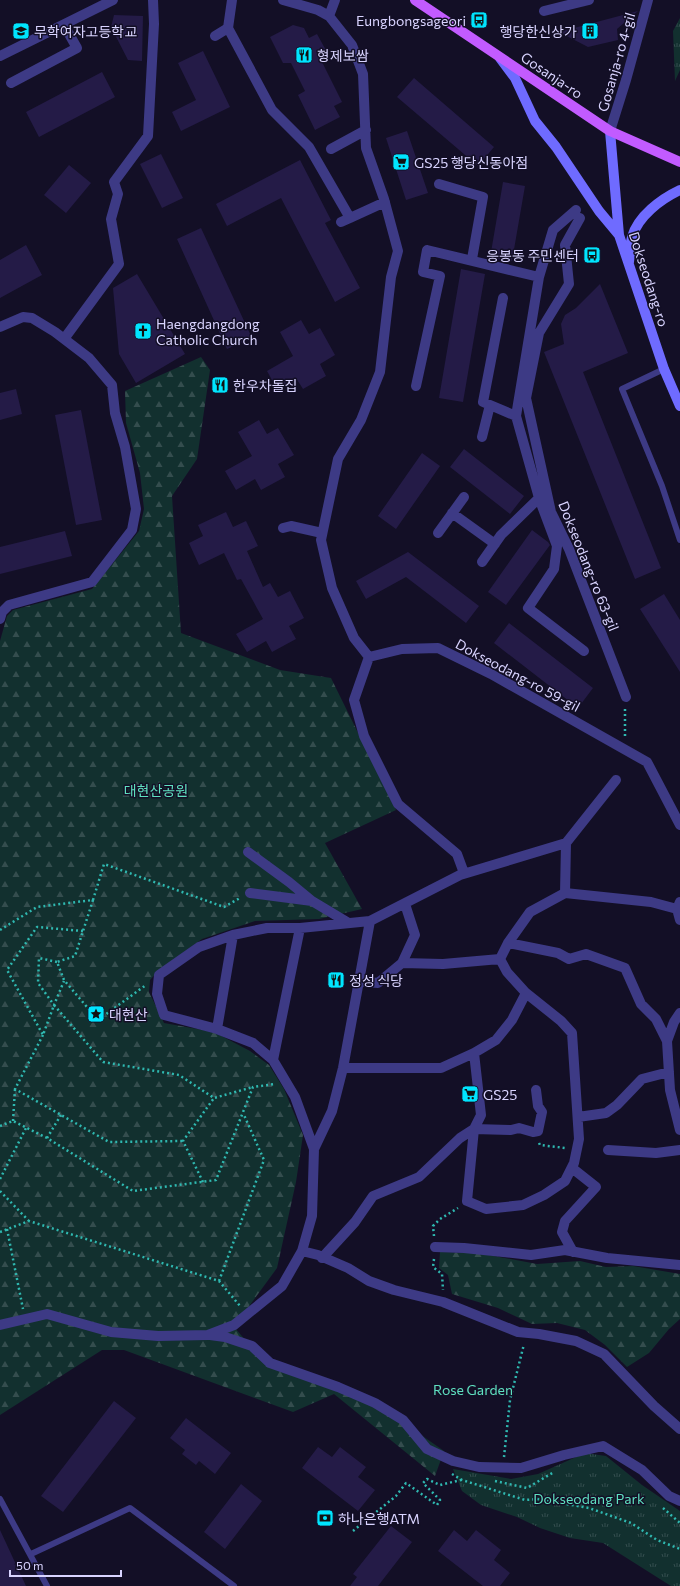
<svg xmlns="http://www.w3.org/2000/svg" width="680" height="1586" font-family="Commissioner,'Noto Sans KR',sans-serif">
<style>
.grass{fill:url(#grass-tufts)}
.forest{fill:url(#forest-firs)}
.building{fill:#241b47}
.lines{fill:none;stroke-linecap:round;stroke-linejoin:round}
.path{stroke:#2fb8b0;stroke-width:2.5;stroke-dasharray:2 3;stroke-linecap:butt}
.lane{stroke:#3d3a85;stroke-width:6}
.street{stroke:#3d3a85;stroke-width:10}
.secondary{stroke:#6f6bff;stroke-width:10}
.primary{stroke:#c25bff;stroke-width:10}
.labels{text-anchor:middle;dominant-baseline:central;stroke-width:3;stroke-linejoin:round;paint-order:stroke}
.poi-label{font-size:14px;fill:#d9d4ff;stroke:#130f26;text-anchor:start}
.street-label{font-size:14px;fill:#d9d4ff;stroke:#130f26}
.park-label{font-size:14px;fill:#5fe0c0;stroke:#130f26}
</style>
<defs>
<pattern id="grass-tufts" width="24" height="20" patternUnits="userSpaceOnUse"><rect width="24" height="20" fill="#12302f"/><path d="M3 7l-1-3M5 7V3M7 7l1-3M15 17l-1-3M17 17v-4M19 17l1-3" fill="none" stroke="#344d4e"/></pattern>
<pattern id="forest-firs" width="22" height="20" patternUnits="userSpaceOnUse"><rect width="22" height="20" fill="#12302f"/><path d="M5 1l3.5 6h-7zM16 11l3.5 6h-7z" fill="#344d4e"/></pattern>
</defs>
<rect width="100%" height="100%" fill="#130f26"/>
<!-- grass -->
<path class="grass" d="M680 18V70L675 81 673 31Z
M585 1453 606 1456 642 1485 680 1511V1586H671L603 1543 570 1538 540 1528 517 1517 481 1505 462 1491 453 1469 511 1479 538 1474Z"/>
<!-- forest -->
<path class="forest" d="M201 357 210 370 197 459 172 496 181 633 280 670 331 678 396 810 325 843 362 909 319 919 255 921 202 939 159 970 150 980 149 992 164 1023 214 1032 250 1051 269 1065 284 1089 303 1135 296 1182 277 1268 234 1327 268 1366 367 1397 444 1451 435 1476 334 1394 293 1412 124 1350H102L0 1415V641L7 616 13 610 92 589 139 531 144 509 140 473 126 423 125 391Z
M440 1252 478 1253 537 1264 580 1261 606 1267 633 1266 680 1274V1319L669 1329 649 1353 627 1367 605 1345 585 1330 557 1323 532 1324 498 1308 452 1294 448 1275 439 1268Z"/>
<!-- building -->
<path class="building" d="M638 11 617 29 618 40 588 47 559 32Z
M114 15 143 16 142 61 128 60 111 27Z
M293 25 304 28 309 38 317 34 328 54 320 58 342 102 334 106 340 117 315 130 298 95 305 91 291 63H283L270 37Z
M203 51 230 107 181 131 172 112 196 100 178 63Z
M102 72 115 97 39 137 26 112Z
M414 78 494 147 478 166 397 97Z
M407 131 428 193 406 200 386 138Z
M161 154 183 198 162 208 140 164Z
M300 160 331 220 325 223 360 288 335 302 281 198 227 226 216 204Z
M69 165 91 183 66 213 44 195Z
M503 182 525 186 512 261 490 258Z
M201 228 252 338 227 349 177 239Z
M26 245 42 275 0 298V260Z
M461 269 485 274 463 402 439 398Z
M137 274 185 354 136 383 119 354 113 288Z
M600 284 628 353 583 372 661 568 635 579 544 352 564 344 561 324 565 315 576 308Z
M301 320 309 334 320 328 335 355 320 364 326 376 303 389 296 378 277 389 267 371 293 356 280 332Z
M16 389 22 414 0 420V393Z
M81 410 102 520 76 525 55 415Z
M259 420 267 434 278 428 294 455 278 464 285 477 261 490 255 479 236 490 225 471 252 456 238 432Z
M464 449 524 496 510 514 450 467Z
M422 453 440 466 396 529 378 516Z
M226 512 233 527 246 521 258 546 247 551 263 587 270 583 278 597 290 591 304 618 289 626 296 639 272 652 266 641 247 652 236 634 263 619 241 579 237 580 224 553 199 565 189 543 203 536 198 525Z
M532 530 548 542 550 545 506 605 488 592Z
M65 531 72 556 0 574V547Z
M408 552 479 606 466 623 406 577 366 599 356 581Z
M664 594 680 620V672L640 609Z
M509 623 593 688 578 708 494 643Z
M114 1401 136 1418 63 1512 41 1496Z
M186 1418 231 1453 215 1474 199 1461 196 1465 182 1454 185 1450 170 1438Z
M318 1447 332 1457 340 1447 366 1467 358 1477 375 1490 358 1511 302 1468Z
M241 1484 262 1501 225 1549 204 1532Z
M391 1526 412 1542 378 1586H350L357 1577 353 1574Z
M0 1530 26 1586H0Z
M454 1530 467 1541 476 1530 501 1550 494 1560 510 1573 500 1586H483L438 1551Z"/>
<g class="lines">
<!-- path -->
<path class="path" d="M625 736V709
M93 900 75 956 57 962 64 980 98 1020 146 985
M0 930 37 907 93 900 104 864 224 907 240 898
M83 931 37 927 7 970 43 1035 54 1005 103 1062 179 1075 214 1098 253 1087
M57 962 39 958 38 983 54 1005 64 981
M43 1035 15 1089 109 1142 183 1141
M13 1121 15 1089
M0 1126 13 1121 47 1138 133 1191 216 1180 253 1087 275 1084
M47 1138 61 1115
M539 1143 540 1145 565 1148
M0 1179 26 1128
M203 1182 183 1141 214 1098
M0 1191 29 1221
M7 1229 23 1309
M0 1232 29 1221 219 1281 240 1306
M434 1236 433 1226 440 1219 458 1208
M434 1259 433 1267 442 1274 443 1290
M219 1281 264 1160 244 1115
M504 1457 510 1400 524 1344
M452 1474 462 1480 525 1500 537 1499 589 1508 631 1523 657 1540 680 1549
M495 1481 527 1488 554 1472
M663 1508 680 1523
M353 1531 396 1496 406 1483 437 1505 440 1500 423 1483 427 1479 440 1485 461 1480"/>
<!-- lane -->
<path class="lane" d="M664 369 622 389 662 486 680 540
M0 1499 47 1586
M31 1554 130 1508 234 1586"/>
<!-- street -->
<path class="street" d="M232 0 228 28 272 110 309 147 350 218 385 202
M283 0 318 10 329 16
M335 0 329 16 352 45 363 74 366 148 384 199 398 251 391 277 380 372 361 420 338 459 321 540 332 588 354 638 369 657 402 649 438 648 491 674 647 762 680 825
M544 11 589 0
M215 36 228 28
M0 56 113 0
M11 83 77 48 64 25
M610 131 626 80 648 0
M331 149 366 130
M439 184 483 197 472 259
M576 210 553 230 539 277 516 416 539 498 557 546 554 569 528 608 584 651
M580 218 565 245 569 284 539 333 526 398 551 512 569 549 626 697
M341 222 350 218
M503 298 483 402 516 416
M0 327 23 317 32 318 55 332 89 358 112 385 115 413 125 447 136 509 132 530 92 582 9 605 2 612 0 619
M64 339 119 264 111 219 118 194 114 182 148 136 154 24 153 0
M416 386 440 276 423 272 427 250 539 277
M482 437 490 405
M452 513 495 544
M283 528 291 526 322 533
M438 533 464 497
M482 562 501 535 539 498
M369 657 354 700 364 736 398 804 457 854 464 873
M248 852 289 882 312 901
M250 893 312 901 347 922
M565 893 566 843
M680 902 677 909 680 920
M508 943 558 953 569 959 586 954 625 968 641 1004 656 1019 667 1041
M500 959 508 943 530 912 565 893 651 902 677 909
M402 963 415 935 405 904
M357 981 378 983 402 963 443 964 500 959
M526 993 561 1021 572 1033 579 1139 574 1163 565 1181 544 1195 523 1205 486 1209 467 1201 474 1129 511 1130 519 1128 533 1132 538 1131 542 1112 538 1106 536 1090
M680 1013 674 1022 667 1041 670 1090 680 1130
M217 1029 233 935
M273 1060 300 928
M343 1068H441L474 1053 496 1040 512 1020 526 993 507 972 500 959
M578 1117 606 1113 617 1105 642 1079 669 1072
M314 1149 332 1111 343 1068 370 921
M608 1150 656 1153 680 1150
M572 1168 596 1187 565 1221 562 1232 573 1252
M435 1247 464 1248 531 1255 565 1250 607 1258 680 1265
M302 1251 318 1255 348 1268 369 1281 394 1290 443 1302 518 1332 539 1334 576 1341 604 1354 654 1406 680 1429
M322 1258 355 1222 373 1196 419 1177 460 1138 474 1129 481 1115 474 1053
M0 1325 47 1314 111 1332 158 1336 208 1335 234 1325 282 1286 302 1251 312 1216 314 1149 295 1097 273 1060 253 1043 217 1029 164 1015 157 994 159 975 199 947 233 935 267 928H300L370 921 460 875 566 843 616 780
M210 1335 225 1337 252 1346 270 1363 338 1387 375 1403 403 1420 427 1449 453 1461 479 1467 521 1468 564 1455 603 1446 642 1470 669 1496 680 1501"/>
<!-- secondary -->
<path class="secondary" d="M500 58 515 78 535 121 556 147 599 211 619 235
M610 131 619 235 664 369 680 406
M629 262C630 254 630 245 632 237 638 216 661 199 680 190"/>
<!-- primary -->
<path class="primary" d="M415 0 610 131 680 162"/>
</g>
<!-- icons -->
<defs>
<g id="bus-square" transform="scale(0.9)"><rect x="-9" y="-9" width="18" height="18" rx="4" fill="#00e5ff" stroke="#130f26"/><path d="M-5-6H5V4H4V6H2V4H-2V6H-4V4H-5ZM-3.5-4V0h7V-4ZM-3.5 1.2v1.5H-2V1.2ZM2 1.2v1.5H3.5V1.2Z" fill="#111"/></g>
<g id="school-square" transform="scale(0.9)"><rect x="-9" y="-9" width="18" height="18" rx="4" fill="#00e5ff" stroke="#130f26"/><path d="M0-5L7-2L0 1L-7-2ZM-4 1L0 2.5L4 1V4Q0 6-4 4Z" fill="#111"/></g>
<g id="building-square" transform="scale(0.9)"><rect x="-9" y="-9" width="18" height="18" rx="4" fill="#00e5ff" stroke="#130f26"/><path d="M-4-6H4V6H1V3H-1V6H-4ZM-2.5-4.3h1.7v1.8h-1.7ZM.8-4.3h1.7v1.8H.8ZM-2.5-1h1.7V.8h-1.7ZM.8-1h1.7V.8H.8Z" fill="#111"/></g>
<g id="restaurant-square" transform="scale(0.9)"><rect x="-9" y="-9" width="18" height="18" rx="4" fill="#00e5ff" stroke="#130f26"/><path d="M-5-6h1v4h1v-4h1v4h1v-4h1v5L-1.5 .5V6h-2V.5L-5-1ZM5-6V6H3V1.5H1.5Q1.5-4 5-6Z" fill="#111"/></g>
<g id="supermarket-square" transform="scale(0.9)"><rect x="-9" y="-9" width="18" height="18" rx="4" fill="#00e5ff" stroke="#130f26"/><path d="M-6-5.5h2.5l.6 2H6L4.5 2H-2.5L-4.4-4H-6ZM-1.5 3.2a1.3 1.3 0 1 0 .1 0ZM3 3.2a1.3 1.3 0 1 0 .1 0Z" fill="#111"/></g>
<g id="church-square" transform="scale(0.9)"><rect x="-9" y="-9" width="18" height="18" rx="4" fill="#00e5ff" stroke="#130f26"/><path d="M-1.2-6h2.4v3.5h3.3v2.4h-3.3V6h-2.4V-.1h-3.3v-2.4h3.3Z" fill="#111"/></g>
<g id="sight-square" transform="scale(0.9)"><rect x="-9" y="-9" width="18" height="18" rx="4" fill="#00e5ff" stroke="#130f26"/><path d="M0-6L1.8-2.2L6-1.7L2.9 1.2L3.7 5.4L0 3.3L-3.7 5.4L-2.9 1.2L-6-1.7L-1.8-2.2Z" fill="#111"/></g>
<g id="bank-square" transform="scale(0.9)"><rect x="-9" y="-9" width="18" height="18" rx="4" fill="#00e5ff" stroke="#130f26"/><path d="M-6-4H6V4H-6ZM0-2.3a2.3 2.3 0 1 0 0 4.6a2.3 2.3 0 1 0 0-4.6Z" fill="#111"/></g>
</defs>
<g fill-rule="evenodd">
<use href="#bus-square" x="479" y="20"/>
<use href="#school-square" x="21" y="31"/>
<use href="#building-square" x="590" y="31"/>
<use href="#restaurant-square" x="304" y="55"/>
<use href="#supermarket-square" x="401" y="162"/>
<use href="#bus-square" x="592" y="255"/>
<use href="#church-square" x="143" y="331"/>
<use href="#restaurant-square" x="220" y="385"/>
<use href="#restaurant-square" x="336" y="980"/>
<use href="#sight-square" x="96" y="1014"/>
<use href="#supermarket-square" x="470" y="1094"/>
<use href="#bank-square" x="325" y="1518"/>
</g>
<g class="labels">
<!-- poi labels -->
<g class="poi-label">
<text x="466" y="20" text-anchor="end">Eungbongsageori</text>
<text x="34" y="31">무학여자고등학교</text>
<text x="577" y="31" text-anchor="end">행당한신상가</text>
<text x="317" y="55">형제보쌈</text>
<text x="414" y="162">GS25 행당신동아점</text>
<text x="579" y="255" text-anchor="end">응봉동 주민센터</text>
<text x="156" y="323">Haengdangdong<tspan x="156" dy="16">Catholic Church</tspan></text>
<text x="233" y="385">한우차돌집</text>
<text x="349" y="980">정성 식당</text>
<text x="109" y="1014">대현산</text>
<text x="483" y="1094">GS25</text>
<text x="338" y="1518">하나은행ATM</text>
</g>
<!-- street labels -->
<g class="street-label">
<text transform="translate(616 62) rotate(-74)">Gosanja-ro 4-gil</text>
<text transform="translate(552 75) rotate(34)">Gosanja-ro</text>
<text transform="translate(649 279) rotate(72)">Dokseodang-ro</text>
<text transform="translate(589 566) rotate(68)">Dokseodang-ro 63-gil</text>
<text transform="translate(518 675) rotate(28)">Dokseodang-ro 59-gil</text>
</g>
<!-- park labels -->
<g class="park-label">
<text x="156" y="790">대현산공원</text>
<text x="473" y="1389">Rose Garden</text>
<text x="589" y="1498">Dokseodang Park</text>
</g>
</g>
<!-- scale -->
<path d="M10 1570v6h111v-6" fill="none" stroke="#d9d4ff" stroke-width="2"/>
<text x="16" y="1570" font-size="12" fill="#d9d4ff" stroke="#130f26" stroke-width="3" paint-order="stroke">50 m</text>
</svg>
